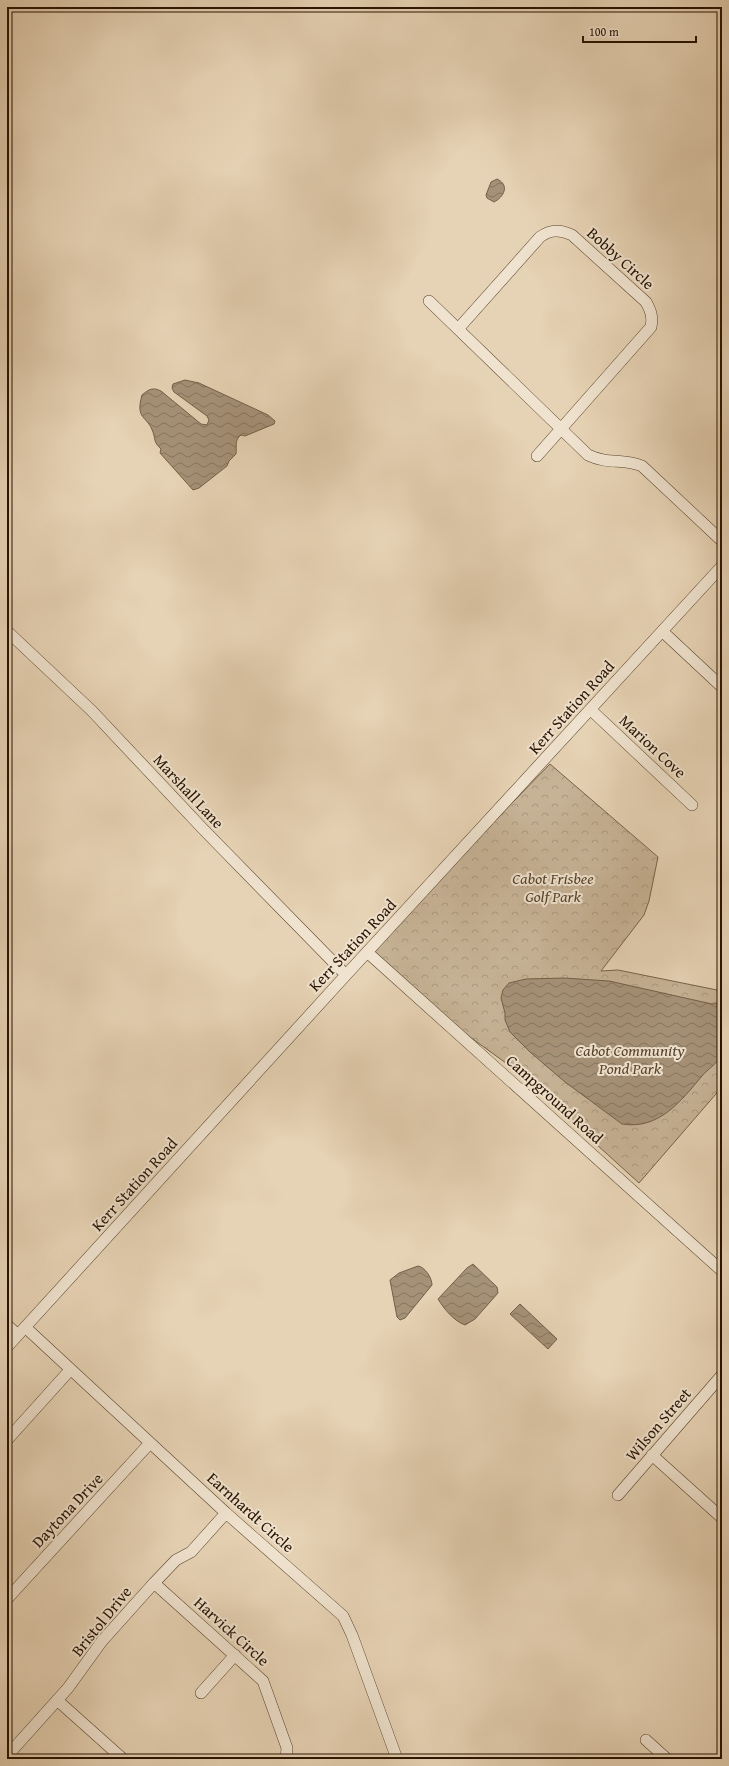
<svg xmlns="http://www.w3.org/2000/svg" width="729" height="1766" font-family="'Gentium Book Plus',serif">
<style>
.park{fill:url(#park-crowns);stroke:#77624a}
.water{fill:url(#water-waves);stroke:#735f47}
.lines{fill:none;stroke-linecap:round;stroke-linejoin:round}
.minor-casing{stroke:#58432d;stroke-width:12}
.minor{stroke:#efe2ce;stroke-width:11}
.rail{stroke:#281300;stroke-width:2.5;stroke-dasharray:7 7;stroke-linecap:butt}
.labels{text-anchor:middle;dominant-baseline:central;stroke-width:4;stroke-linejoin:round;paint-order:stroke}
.street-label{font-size:16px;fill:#281300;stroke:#efe2ce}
.park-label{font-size:16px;font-style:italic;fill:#57432d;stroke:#efe2ce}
</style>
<defs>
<pattern id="park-crowns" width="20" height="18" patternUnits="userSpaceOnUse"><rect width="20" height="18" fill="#c6b295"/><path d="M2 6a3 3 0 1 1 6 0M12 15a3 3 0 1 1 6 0" fill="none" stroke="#aa987f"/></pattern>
<pattern id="water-waves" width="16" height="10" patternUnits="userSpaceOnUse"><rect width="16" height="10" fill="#a59177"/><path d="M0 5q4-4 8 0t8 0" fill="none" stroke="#86755f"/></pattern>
</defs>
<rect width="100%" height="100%" fill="#e6d2b4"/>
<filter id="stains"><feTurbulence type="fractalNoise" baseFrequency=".005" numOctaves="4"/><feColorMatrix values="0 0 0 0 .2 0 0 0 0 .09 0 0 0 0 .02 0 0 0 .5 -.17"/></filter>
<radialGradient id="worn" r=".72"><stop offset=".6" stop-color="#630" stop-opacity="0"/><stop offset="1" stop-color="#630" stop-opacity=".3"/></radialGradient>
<!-- park -->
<path class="park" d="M550 764 658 857 649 901 644 915 601 971 618 970 722 991V1087L639 1183 510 1066 426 1005 367 952Z"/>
<!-- water -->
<path class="water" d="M497 179C510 185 504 197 494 202L487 198 486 195 491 182Z
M185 380 199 383 268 415 275 421 274 424 245 436 241 435C234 440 237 447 236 454L229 461 227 466 199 488 193 490 160 453 161 449C153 441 156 441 153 432 147 415 135 420 142 395 149 389 153 387 161 391L201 424 207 425 209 420 207 416 174 392 172 388 173 384Z
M564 978 609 981 712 1004 722 1003C722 1013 724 1049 721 1055 717 1064 708 1069 702 1076 681 1101 659 1130 622 1124L565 1082 530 1052 510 1032 505 1020V1013L501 998 503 990 509 983 526 979Z
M473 1264 497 1287 498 1293 475 1319 465 1325C454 1321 444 1309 438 1299L467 1268Z
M418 1266C425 1267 432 1278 432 1285L405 1318 400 1320 397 1317 390 1280 399 1273Z
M520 1304 557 1339 548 1349 510 1314Z"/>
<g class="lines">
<!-- minor casing -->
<g class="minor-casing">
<path id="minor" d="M429 301 588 455C609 465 622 458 642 466L722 541
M458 329 540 237C551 229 560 230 572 235L646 302C651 311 653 317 651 327L537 456
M7 631 92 711 203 829 346 975
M662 631 722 687
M591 710 692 805
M367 952 722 1271
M7 1325 18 1335
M25 1327 226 1513 343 1616 352 1635 397 1759
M7 1347 346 975 722 566
M7 1440 70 1370
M652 1455 722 1518
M618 1495 722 1375
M154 1583 263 1681 287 1748 286 1759
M7 1599 150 1443
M201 1693 235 1655
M57 1700 123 1759
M646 1740 667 1759
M7 1756 68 1688 102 1641 154 1583 176 1560 191 1552 226 1513"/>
</g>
<!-- minor -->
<use href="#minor" class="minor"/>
<!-- rail -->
<path class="rail" d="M7 10 18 7"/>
</g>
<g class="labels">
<!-- street labels -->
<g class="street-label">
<text transform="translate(621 258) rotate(42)">Bobby Circle</text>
<text transform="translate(571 707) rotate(-48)">Kerr Station Road</text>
<text transform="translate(653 746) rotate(43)">Marion Cove</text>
<text transform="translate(189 791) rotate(47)">Marshall Lane</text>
<text transform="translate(352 945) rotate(-47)">Kerr Station Road</text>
<text transform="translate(555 1099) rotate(42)">Campground Road</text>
<text transform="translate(134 1184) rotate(-48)">Kerr Station Road</text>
<text transform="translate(658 1424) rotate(-49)">Wilson Street</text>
<text transform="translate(67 1510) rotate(-47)">Daytona Drive</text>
<text transform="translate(251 1512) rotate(42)">Earnhardt Circle</text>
<text transform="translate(101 1621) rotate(-51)">Bristol Drive</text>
<text transform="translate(232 1631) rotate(42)">Harvick Circle</text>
</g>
<!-- park labels -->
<g class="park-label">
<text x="553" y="878">Cabot Frisbee<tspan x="553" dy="18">Golf Park</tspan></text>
<text x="630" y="1050">Cabot Community<tspan x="630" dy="18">Pond Park</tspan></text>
</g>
</g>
<!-- margin -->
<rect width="729" height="1766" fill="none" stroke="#e6d2b4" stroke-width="24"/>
<rect x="8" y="8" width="713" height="1750" fill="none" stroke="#281300" stroke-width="2"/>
<rect x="12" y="12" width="705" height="1742" fill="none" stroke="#281300"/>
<!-- scale -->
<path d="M583 36v6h113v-6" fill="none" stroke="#281300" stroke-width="2"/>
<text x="589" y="36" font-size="12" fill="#281300" stroke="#efe2ce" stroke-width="3" paint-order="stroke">100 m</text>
<rect width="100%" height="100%" filter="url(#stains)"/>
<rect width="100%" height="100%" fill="url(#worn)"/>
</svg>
